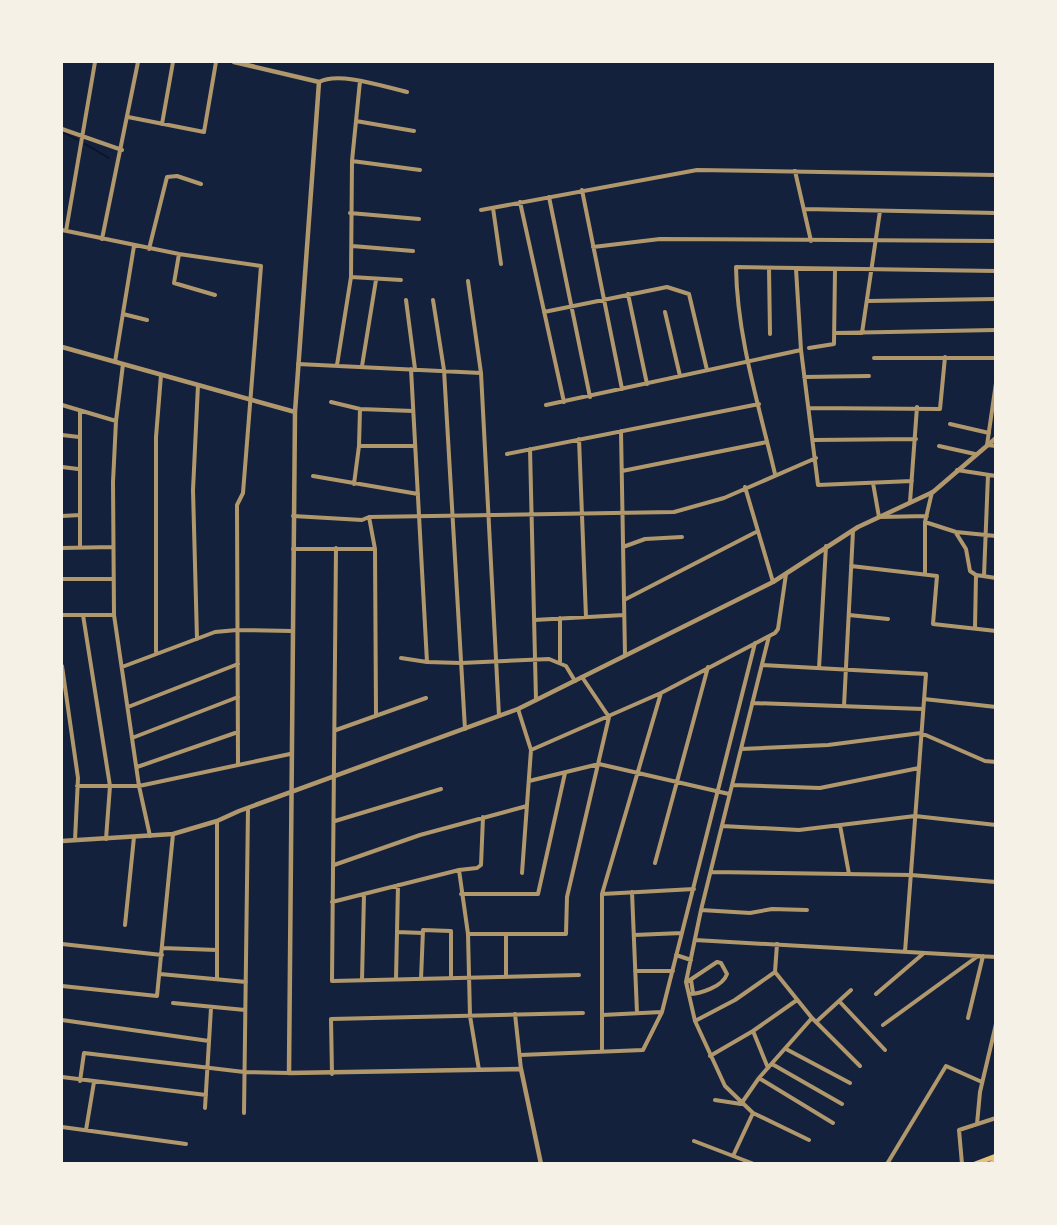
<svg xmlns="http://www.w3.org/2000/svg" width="1057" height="1225" font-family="'PT Sans',sans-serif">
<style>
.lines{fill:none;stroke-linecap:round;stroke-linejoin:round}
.stream{stroke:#0b132b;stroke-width:1.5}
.minor{stroke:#b1986c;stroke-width:4}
.tertiary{stroke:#b1986c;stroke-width:4.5}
.secondary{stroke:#e5c07b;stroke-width:5}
</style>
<rect width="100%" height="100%" fill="#14213d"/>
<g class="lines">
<!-- stream -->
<path class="stream" d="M62 132 78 140
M85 144 109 158"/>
<!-- minor -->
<path class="minor" d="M319 82C339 71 385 87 407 92
M128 117 204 132 216 62
M356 121 414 131
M162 124 173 62
M62 129 122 150
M352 161 420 170
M795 171 811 241
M582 190 622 389
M549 197 590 397
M520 202 564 402
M493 208 501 264
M805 209 996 213
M481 210 697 170 996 175
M350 213 419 219
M62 230 179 254 261 266 243 493 237 505 238 764
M66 231 95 62
M102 239 138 62
M352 246 413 251
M593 247 660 239 996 241
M149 249 167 177 177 176 201 184
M179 254 174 283 215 295
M769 268 770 334
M796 269 801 350 818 485 912 481
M351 277 401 280
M468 281 481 373 499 716
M628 294 647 384
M406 300 415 369
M433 300 444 370 465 729
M867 301 996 299
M544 312 667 287 689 294 707 370
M665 312 680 376
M123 314 147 320
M835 333 996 330
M862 333 880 211
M809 348 834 344 835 270
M874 358H996
M115 362 134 246
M123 364 116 421 113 482 114 615 139 786 150 836
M298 364 481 373
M337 365 351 277 352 161 360 81
M362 366 376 280
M411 369 427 662
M804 377 869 376
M996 383 987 445 996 446
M331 402 360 409 413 411
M62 405 116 421
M546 405 801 350
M809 408 940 409 945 357
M80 411V548
M950 424 989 433
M621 431 625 655
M62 435 79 437
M579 439 586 617
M814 440 916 439
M359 446H415
M939 446 975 454
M530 449 536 700
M507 454 759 404
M62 467 78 469
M957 470 996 476
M622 471 767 442
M775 474C759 406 737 337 736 267L996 271
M313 476 418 494
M873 483 879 517 927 516
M354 484 359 446 360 409
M745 487 773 582
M910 502 917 407
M62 516 80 515
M293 516 362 520 369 517 674 512 724 498 816 458
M369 517 375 549 376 714
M925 522 956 532 996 536
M956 533 966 549 970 571 976 575 996 578
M623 547 645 539 682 537
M62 548 113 547
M336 548 332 981 579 975
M293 549H375
M851 566 937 576 933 624 996 631
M925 574V522L932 492
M984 576 988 475
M62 579H113
M624 600 758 531
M62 615H114
M83 615 110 786 106 839
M849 615 888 619
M534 620 624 615
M975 628 976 575
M769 636 701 910 686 982 695 1021 725 1086 753 1113 809 1140
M197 639 193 490 198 385
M156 652V437L161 375
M401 658 427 662 461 663 549 659 566 666 575 681
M560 662V618
M762 665 926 674 905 952
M62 666 78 778 75 840
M122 667 215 632 237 630 291 631
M819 668 826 546
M924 699 996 707
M752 703 923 709
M844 706 853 531
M128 707 238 664
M518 709 531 750 522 873
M336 730 426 698
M132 738 238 697
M741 749 828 745 921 733 985 761 996 762
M531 750 661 693 775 633 778 629 786 574
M137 767 238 732
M529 781 599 764 729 794
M732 785 820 788 919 768
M77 786H139L290 754
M335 821 441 789
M840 825 849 874
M722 826 799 830 915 816 996 825
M655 863 708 667
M334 865 420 835 527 806
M711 872 911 875 996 882
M632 892 637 1013
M461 894H538L565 773
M602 894 694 889
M332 902 459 870
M701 910 750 913 772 909 807 910
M125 925 134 837
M397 932 423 933
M468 934H566L567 897 609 717 582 677
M506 934V977
M634 935 682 933
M695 940 996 957
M62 944 162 955
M162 948 217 950
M676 955 691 960
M635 971H673
M775 972 812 1018 860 1066
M775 972 777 944
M160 974 246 982
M217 979V821
M396 979 398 885
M421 979 423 930 451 931V978
M362 980 364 894
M691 980 693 993
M687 982 717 962 721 963 727 974C723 987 699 994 689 994
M62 986 157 996 173 834
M876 994 924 953
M839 1001 885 1050
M173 1003 245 1010
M515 1014 521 1069
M602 1015 662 1012
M968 1018 983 956
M62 1020 209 1041
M695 1021 735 1000 775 972
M816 1022 851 990
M883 1025 978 956
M753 1031 768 1068
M786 1049 850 1083
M602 1051V894L661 693
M520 1055 643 1050 662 1012 755 643
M710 1056 753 1031 797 1000
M772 1064 842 1104
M479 1070 470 1016 468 934 459 870 477 868 481 865 483 817
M332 1074 331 1019 583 1013
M62 1077 206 1095
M759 1078 833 1123
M80 1081 84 1053 244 1072 289 1073
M715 1100 741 1104 759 1078 812 1018
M205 1108 211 1008
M244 1113 248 808
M977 1124 980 1092 996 1024
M62 1127 186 1144
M86 1130 94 1082
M694 1141 754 1164
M733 1156 753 1113
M887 1164 946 1066 982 1082
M962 1164 959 1130 996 1118"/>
<!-- tertiary -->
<path class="tertiary" d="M234 62 319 82 295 412 289 1073 521 1069 541 1164
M62 347 295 412
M62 841 173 834 217 821 239 811 518 709 773 582 858 527 933 492 996 438"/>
<!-- secondary -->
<path class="secondary" d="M975 1164 996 1156
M990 1164 996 1161"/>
</g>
<!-- border -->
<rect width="1057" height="1225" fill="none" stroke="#f6f1e7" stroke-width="126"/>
</svg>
